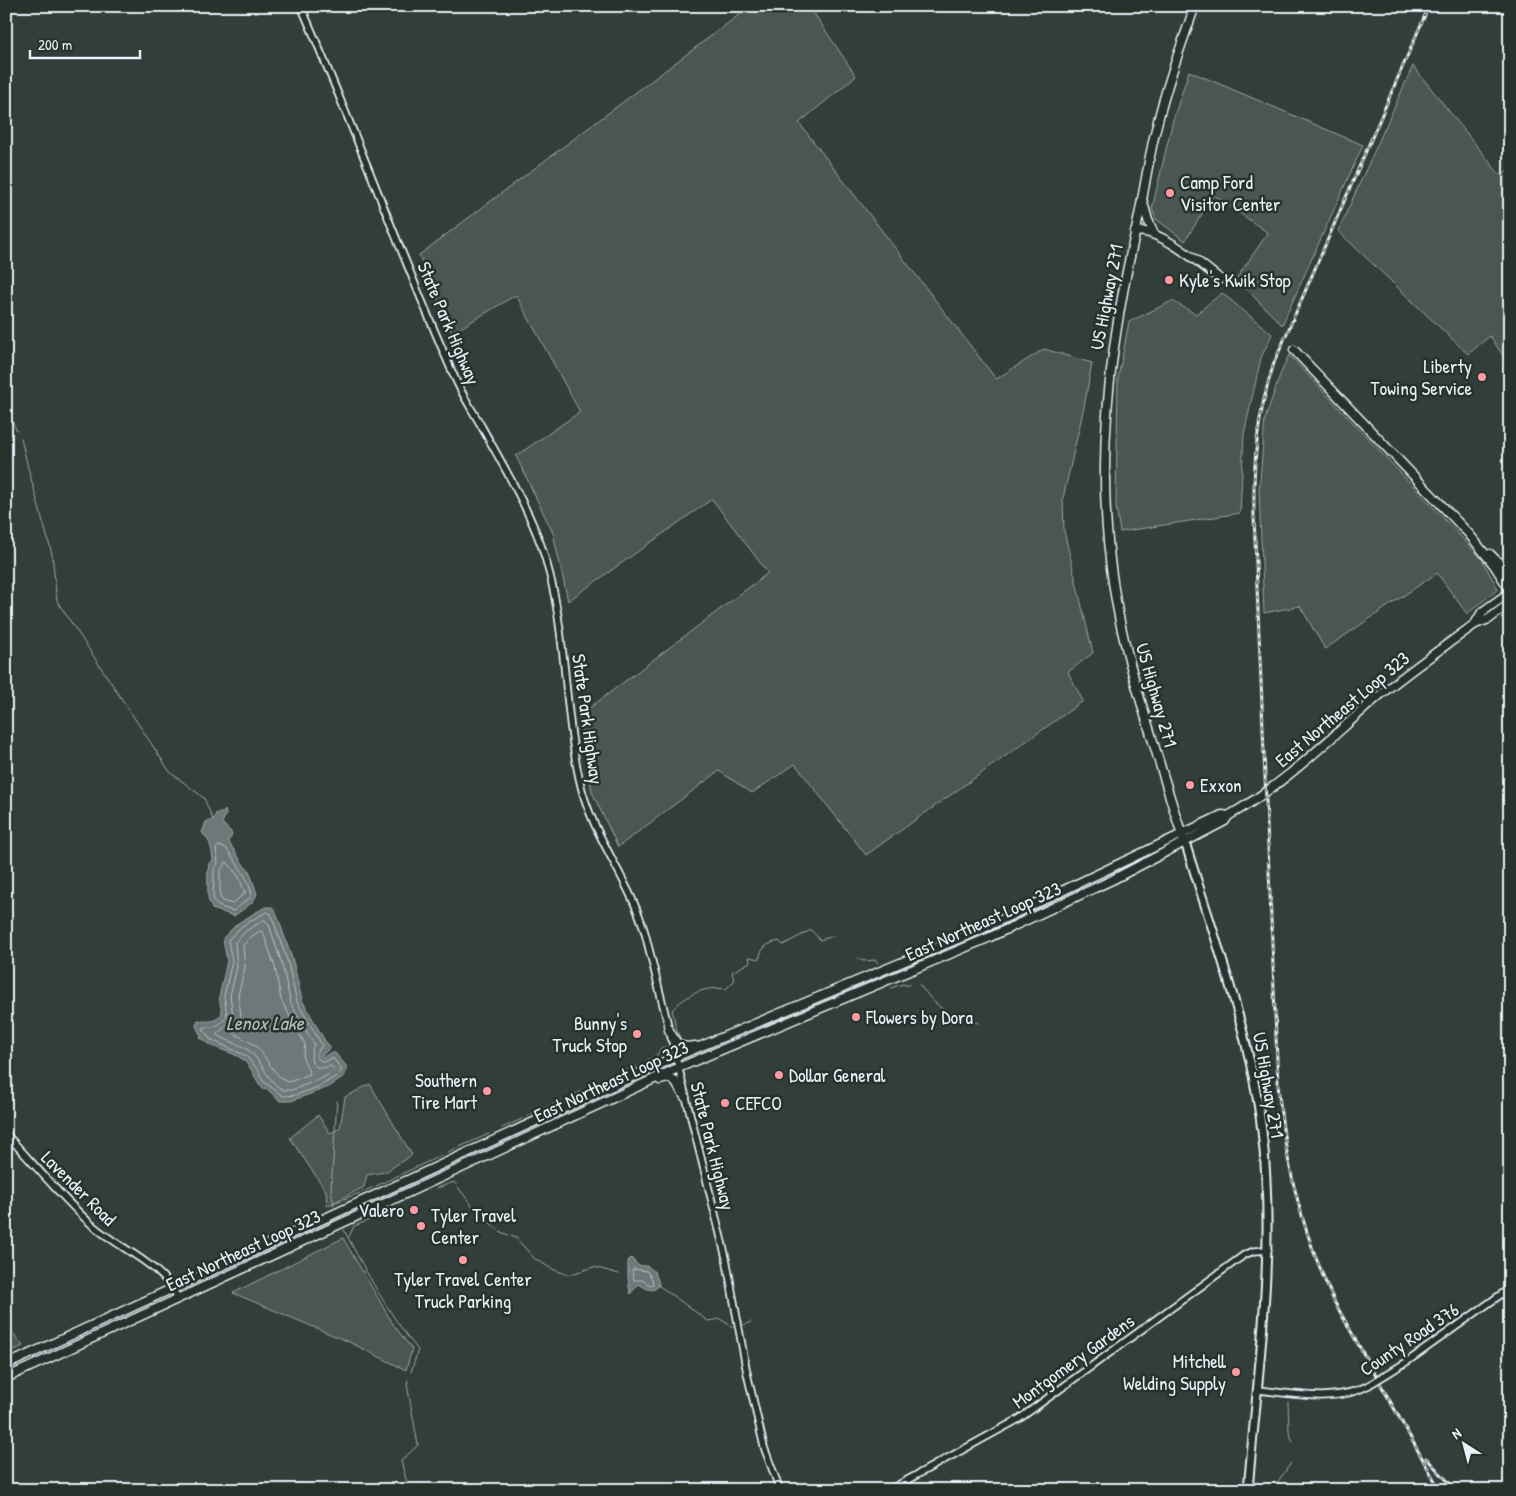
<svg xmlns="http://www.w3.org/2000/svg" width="1516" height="1496" font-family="'Patrick Hand',sans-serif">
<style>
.green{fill:#495651;stroke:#98a4a4}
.water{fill:#6d7978;stroke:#9ea9ab}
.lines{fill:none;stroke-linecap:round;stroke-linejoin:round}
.shore{stroke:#b7c1c5;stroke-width:1}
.stream{stroke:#9ea9ab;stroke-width:1}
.secondary-casing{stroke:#e8f1f8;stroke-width:9}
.primary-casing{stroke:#e8f1f8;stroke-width:11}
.highway-casing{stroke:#e8f1f8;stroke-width:11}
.secondary{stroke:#26332d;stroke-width:5.5}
.primary{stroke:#26332d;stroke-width:7}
.highway{stroke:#26332d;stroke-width:8}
.rail-casing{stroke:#e8f1f8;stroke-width:3}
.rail{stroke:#26332d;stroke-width:1;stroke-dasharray:4;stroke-linecap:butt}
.secondary-bridge-casing{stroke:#e8f1f8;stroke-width:9;stroke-linecap:butt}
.secondary-bridge{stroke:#26332d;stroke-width:5.5}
.poi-dot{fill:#ff9aa2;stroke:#26332d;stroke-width:2}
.labels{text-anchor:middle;stroke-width:5;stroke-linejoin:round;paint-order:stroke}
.poi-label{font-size:19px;fill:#e8f1f8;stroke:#26332d;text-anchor:start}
.street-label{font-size:19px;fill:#e8f1f8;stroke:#26332d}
.water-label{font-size:20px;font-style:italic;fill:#b1bbbe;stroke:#26332d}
</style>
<rect width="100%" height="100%" fill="#323e39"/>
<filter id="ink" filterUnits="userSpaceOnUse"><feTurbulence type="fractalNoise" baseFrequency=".02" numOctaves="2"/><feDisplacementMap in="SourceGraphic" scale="10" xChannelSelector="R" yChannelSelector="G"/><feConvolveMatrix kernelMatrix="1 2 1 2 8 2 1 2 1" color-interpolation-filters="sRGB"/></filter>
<g filter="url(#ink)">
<!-- green -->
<g class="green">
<path d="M 751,6 L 809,6 L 856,76 L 799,123 L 996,379 L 1044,349 L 1092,363 L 1084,407 L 1063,498 L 1064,531 L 1093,653 L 1068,672 L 1083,701 L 866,855 L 795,764 L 752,793 L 719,771 L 618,847 L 592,792 L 579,716 L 768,573 L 712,499 L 568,601 L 553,533 L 516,456 L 580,412 L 516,295 L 452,333 L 419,255 Z"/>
<path d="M 1413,66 L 1500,175 L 1510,168 L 1510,366 L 1490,336 L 1468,354 L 1338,231 Z"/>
<path d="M 1189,71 L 1363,145 L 1282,325 L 1236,279 L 1268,233 L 1214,195 L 1185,241 L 1156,219 L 1152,209 L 1173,120 Z"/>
<path d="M 1222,293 L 1272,334 L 1261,358 L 1244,434 L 1240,513 L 1120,532 L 1116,506 L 1118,378 L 1129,322 L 1172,301 L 1196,314 Z"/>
<path d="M 1289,355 L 1481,558 L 1498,589 L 1467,614 L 1437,573 L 1325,649 L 1300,606 L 1264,613 L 1259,491 L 1265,419 L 1280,375 Z"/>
<path d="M 370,1084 L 412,1155 L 385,1172 L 367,1175 L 364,1187 L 327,1206 L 326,1191 L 290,1138 L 318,1115 L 330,1133 L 340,1128 L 345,1097 Z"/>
<path d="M 343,1238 L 393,1324 L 412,1349 L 406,1370 L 349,1342 L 233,1293 Z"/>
<path d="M 6,1324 L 23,1346 L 6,1354 Z"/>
</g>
<!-- water -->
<g class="water">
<path d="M 225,810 L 226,814 L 222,823 L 231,832 L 232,836 L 228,841 L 245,867 L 249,870 L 257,894 L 253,902 L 234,916 L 212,909 C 211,904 208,901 208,897 C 208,887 207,874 209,863 L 213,861 C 212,851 211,840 202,833 L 206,822 C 213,821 214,819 216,813 L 223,813 Z"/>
<path d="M 265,907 L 272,907 L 276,912 L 293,961 L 302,1000 L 325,1041 L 330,1046 L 330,1048 L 321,1056 L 323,1057 L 332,1052 L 335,1053 L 348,1068 L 344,1077 L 329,1087 L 291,1101 L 280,1101 L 266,1088 L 263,1089 C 255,1080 253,1068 242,1059 C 230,1050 213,1050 203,1039 L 200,1039 L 201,1036 L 196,1026 L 198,1020 C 208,1022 216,1023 222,1013 L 219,997 L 227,961 L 223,939 L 224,937 L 238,923 Z"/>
<path d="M 631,1258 L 639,1266 C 652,1264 656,1273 659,1284 C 655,1294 646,1289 639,1284 L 630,1294 L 628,1278 L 628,1261 Z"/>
</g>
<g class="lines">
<!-- shore -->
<g class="shore">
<path d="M 219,846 L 226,848 C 236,863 249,877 252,896 L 233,911 L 218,906 L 213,898 L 214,875 L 214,869 L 218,863 L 216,849 Z"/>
<path d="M 227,862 L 239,877 L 245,893 L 232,904 L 223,901 L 220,897 L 220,872 Z"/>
<path d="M 267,912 L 271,914 L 288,963 L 297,1002 L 322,1045 L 317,1053 L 317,1058 L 323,1062 L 333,1058 L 342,1070 L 335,1077 L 318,1087 L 296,1095 L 283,1096 L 263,1081 L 258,1070 L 246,1056 L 210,1039 L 203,1029 L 205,1027 C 215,1028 223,1024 227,1015 L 224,996 L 232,961 L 228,940 L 242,926 Z"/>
<path d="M 265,920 L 269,925 L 282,964 L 291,1004 L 314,1044 C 308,1059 311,1073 331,1066 L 334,1069 C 329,1076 318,1080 310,1083 C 303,1085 292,1092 284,1090 C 269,1085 262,1060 248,1050 C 239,1043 225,1041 217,1034 L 229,1023 L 233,1015 L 230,996 L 237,967 L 235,942 L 246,931 Z"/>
<path d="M 260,931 L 263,932 L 275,967 L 281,1000 L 305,1044 L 303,1058 L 310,1074 L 289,1082 C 276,1079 267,1058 257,1047 C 250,1041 240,1038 233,1032 L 239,1022 L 241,1015 L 238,995 L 245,968 L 243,945 L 251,937 Z"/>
<path d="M 634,1269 L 647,1271 L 652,1279 L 653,1284 L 650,1285 L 642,1280 L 634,1280 L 632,1272 Z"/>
</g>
<!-- stream -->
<g class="stream">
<path d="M 6,409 L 17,431"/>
<path d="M 21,438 L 28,468 L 52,554 L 57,601 L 170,772 L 204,798 L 213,820"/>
<path d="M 858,958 L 863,961 L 876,960 L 878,963"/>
<path d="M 919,984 C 936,1007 950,1018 978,1023"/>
<path d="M 891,988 L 903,984 L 905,985 L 909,985"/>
<path d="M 681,1040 L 677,1031 L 672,1010 C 687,994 704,986 726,989 L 734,981 L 732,972 L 750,962 L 749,957 L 759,959 C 762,947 766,944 779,941 L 783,945 L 811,930 L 820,940 L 834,936"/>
<path d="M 646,1061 L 657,1055 L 661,1048 L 665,1047"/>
<path d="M 572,1096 L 636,1066"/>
<path d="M 527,1116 L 561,1101"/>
<path d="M 502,1128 L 522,1119"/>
<path d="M 448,1152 L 489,1134"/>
<path d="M 376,1186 L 442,1155"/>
<path d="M 437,1188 L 454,1182 L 477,1212 L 501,1232 L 516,1238 L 534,1258 L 550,1268 L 568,1275 L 594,1267 L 619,1274"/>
<path d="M 334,1203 L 372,1188"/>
<path d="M 334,1206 L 331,1189 L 337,1101"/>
<path d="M 344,1230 C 366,1272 388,1313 418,1350 L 411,1372"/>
<path d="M 349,1237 L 354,1226 L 388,1213"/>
<path d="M 658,1285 L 708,1321 L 720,1319 L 733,1327"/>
<path d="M 744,1325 L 751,1322"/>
<path d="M 408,1380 L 407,1384 L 418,1445 L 401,1461 L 409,1490"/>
<path d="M 1288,1402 L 1289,1432 L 1293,1442"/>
<path d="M 1279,1490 L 1277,1483 L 1291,1463"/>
</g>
<!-- secondary casing -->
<g class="secondary-casing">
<g id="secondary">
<path d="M 301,6 C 355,129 400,254 454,376 C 462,395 473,411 483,429 C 504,467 526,504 541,545 C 568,622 562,704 580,782 C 592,836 630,880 645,933 L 726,1258 L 747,1373 L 764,1447 L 780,1490"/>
<path d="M 6,1134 C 34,1164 61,1197 91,1224 C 119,1249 161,1263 178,1298"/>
<path d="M 1387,1374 L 1408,1361 L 1510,1288"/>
<path d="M 1257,1390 C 1293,1393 1335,1404 1369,1385"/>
<path d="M 889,1490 L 1019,1419 L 1244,1255 L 1254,1251 L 1268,1250"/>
</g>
</g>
<!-- primary casing -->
<g class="primary-casing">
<path id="primary" d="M 1185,842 C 1214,937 1250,1032 1262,1131 C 1276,1250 1258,1371 1248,1490"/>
</g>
<!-- highway casing -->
<g class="highway-casing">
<g id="highway">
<path d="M 1142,199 L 1148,220 L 1154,234"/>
<path d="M 1135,232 C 1158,227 1202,265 1220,279"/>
<path d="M 1294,350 L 1469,534 L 1494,565 L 1510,590"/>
<path d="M 1490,554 L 1510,574"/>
<path d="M 1475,624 L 1482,612 L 1510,592"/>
<path d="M 1183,838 C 1173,808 1164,778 1155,748 C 1138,693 1121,639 1113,582 C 1095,464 1109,349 1135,234 C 1143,200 1147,166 1155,133 C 1165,90 1180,48 1195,6"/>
<path d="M 669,1030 C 676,1043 678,1049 695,1046"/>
<path d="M 660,1080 L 668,1078 L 674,1080 L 685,1097"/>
<path d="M 6,1365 L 675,1057 L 984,928 L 1222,815 L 1228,816"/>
<path d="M 6,1378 L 678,1068 L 988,938 L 1112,880 L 1225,821 L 1228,816 C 1284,785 1327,741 1374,700 C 1406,673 1441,649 1475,624 L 1489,619 L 1510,603"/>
</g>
</g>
<!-- secondary -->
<use href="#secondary" class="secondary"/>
<!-- primary -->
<use href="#primary" class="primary"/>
<!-- highway -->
<use href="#highway" class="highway"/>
<!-- rail casing -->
<g class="rail-casing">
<g id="rail">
<path d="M 1429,6 L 1274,363 C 1257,415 1253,462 1254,516 L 1278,1084 C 1284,1160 1302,1233 1335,1303 L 1440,1490"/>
<path d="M 1426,1458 L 1456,1490"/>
</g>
</g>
<!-- rail -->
<use href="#rail" class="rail"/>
<!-- secondary-bridge casing -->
<g class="secondary-bridge-casing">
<path id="secondary-bridge" d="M 1369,1385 L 1387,1374"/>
</g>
<!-- secondary-bridge -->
<use href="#secondary-bridge" class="secondary-bridge"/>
</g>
</g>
<!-- markers -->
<g class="poi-dot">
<circle cx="1170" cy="193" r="5"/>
<circle cx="1169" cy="280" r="5"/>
<circle cx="1482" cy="377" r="5"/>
<circle cx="1190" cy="785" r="5"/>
<circle cx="856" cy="1017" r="5"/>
<circle cx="637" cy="1034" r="5"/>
<circle cx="779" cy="1075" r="5"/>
<circle cx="487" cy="1091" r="5"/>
<circle cx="725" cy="1103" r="5"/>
<circle cx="414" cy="1210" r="5"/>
<circle cx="421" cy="1226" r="5"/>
<circle cx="463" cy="1260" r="5"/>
<circle cx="1236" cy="1372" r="5"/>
</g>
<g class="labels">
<!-- poi labels -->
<g class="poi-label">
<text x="1180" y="189">Camp Ford<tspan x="1180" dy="22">Visitor Center</tspan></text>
<text x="1179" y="287">Kyle's Kwik Stop</text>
<text x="1472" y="373" text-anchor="end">Liberty<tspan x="1472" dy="22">Towing Service</tspan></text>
<text x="1200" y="792">Exxon</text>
<text x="866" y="1024">Flowers by Dora</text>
<text x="627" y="1030" text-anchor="end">Bunny's<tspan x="627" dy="22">Truck Stop</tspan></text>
<text x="789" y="1082">Dollar General</text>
<text x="477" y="1087" text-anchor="end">Southern<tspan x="477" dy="22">Tire Mart</tspan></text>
<text x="735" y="1110">CEFCO</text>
<text x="404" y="1217" text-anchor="end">Valero</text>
<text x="431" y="1222">Tyler Travel<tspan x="431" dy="22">Center</tspan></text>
<text x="463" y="1286" text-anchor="middle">Tyler Travel Center<tspan x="463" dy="22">Truck Parking</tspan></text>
<text x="1226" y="1368" text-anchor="end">Mitchell<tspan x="1226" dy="22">Welding Supply</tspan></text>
</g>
<!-- street labels -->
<g class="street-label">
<text transform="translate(1106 297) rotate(-79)" y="7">US Highway 271</text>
<text transform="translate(449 323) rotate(67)" y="7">State Park Highway</text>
<text transform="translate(1157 695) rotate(74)" y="7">US Highway 271</text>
<text transform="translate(1342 709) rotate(-40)" y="7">East Northeast Loop 323</text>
<text transform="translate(588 719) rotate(82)" y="7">State Park Highway</text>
<text transform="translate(983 921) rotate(-24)" y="7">East Northeast Loop 323</text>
<text transform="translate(611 1081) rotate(-25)" y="7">East Northeast Loop 323</text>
<text transform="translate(1269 1085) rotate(80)" y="7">US Highway 271</text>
<text transform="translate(713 1146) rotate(76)" y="7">State Park Highway</text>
<text transform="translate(79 1188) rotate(45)" y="7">Lavender Road</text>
<text transform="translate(243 1250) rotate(-25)" y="7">East Northeast Loop 323</text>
<text transform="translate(1409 1339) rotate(-34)" y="7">County Road 376</text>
<text transform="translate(1073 1361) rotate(-36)" y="7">Montgomery Gardens</text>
</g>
<!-- water labels -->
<g class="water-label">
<text x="265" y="1030">Lenox Lake</text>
</g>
</g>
<!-- margin -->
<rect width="1516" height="1496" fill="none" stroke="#26332d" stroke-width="25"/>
<rect x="12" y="12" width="1491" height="1471" fill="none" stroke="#e8f1f8" stroke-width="2" filter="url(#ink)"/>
<!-- north arrow -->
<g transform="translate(1464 1444) rotate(324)" stroke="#26332d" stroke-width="4" paint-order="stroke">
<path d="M0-4L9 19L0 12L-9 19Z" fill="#e8f1f8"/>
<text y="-8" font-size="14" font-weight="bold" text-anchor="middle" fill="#e8f1f8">N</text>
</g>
<!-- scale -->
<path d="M30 50v8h110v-8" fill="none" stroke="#e8f1f8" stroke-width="2.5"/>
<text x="38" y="50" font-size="15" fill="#e8f1f8" stroke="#26332d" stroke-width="4" paint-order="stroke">200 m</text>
</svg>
